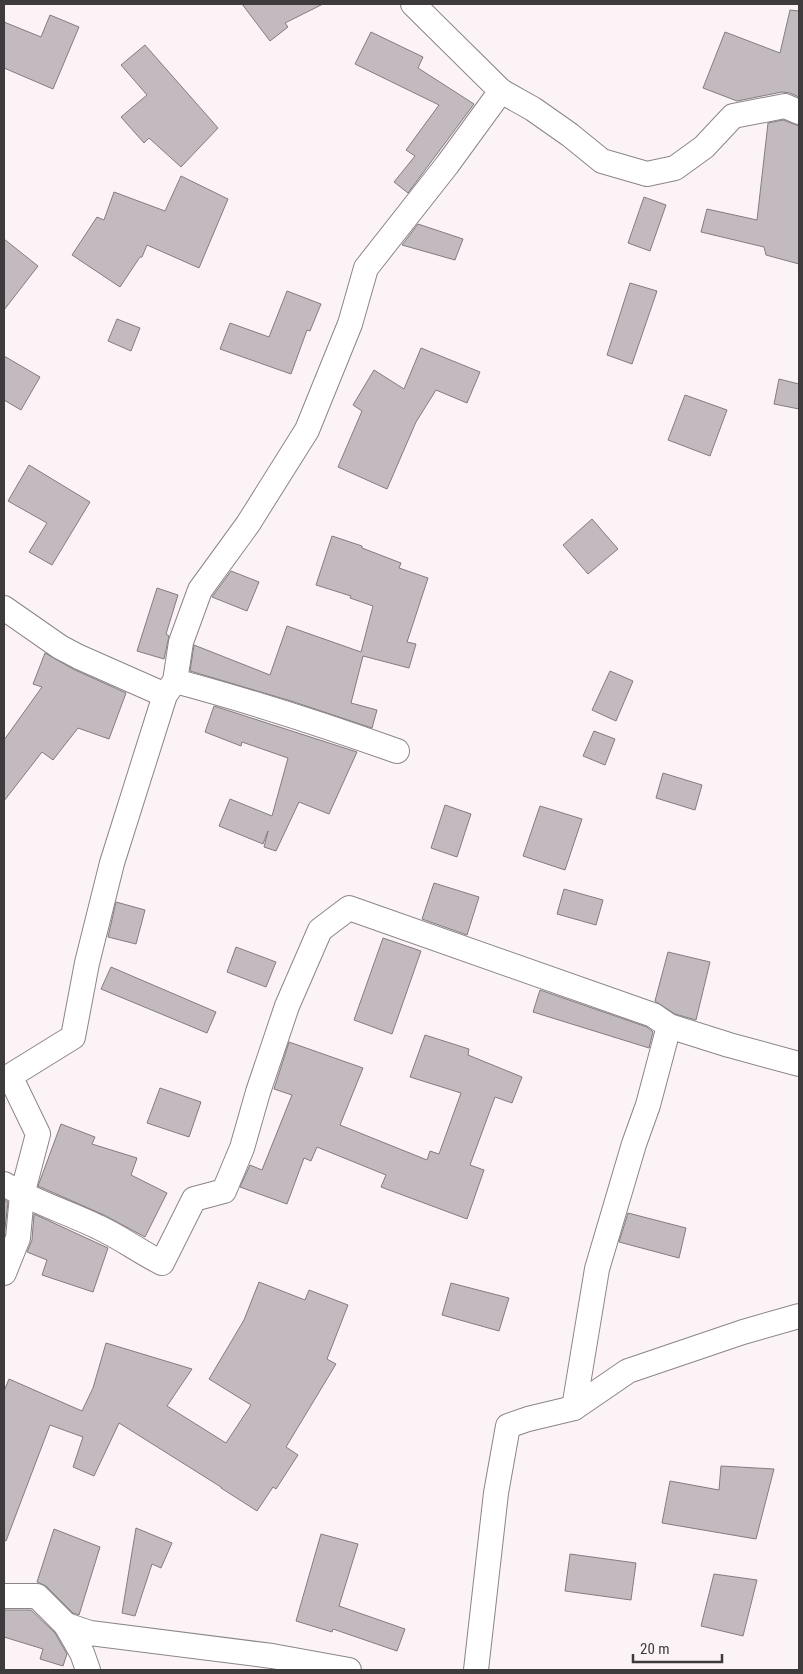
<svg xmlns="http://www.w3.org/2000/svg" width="803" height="1674" font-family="'Roboto Condensed',sans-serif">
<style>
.building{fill:#c2babe;stroke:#847c80}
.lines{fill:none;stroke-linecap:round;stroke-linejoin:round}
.street-casing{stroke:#8c8588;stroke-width:26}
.street{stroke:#fff;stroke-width:24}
</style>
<rect width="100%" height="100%" fill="#fcf3f7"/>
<!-- building -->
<g class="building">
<path d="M 242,4 L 323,4 L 285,23 L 288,27 L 270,41 Z"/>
<path d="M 790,10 L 799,11 L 799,97 L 790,93 L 782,92 L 737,101 L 703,88 L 725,32 L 780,53 Z"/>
<path d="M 50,15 L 79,27 L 53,89 L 4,68 L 4,22 L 41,37 Z"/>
<path d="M 371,32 L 423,57 L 418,68 L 474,104 L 408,193 L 394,182 L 415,156 L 406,150 L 439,105 L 355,64 Z"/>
<path d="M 145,45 L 218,128 L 181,167 L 149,138 L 144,143 L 121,117 L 147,95 L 121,65 Z"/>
<path d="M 783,120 L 799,126 L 799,264 L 766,255 L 764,247 L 701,232 L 707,209 L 757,220 L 768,123 Z"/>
<path d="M 181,176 L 228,199 L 199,268 L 147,245 L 142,257 L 140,257 L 120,287 L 72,255 L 97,217 L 104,220 L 114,192 L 165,211 Z"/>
<path d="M 644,197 L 666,205 L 650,251 L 628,243 Z"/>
<path d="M 418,224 L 463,239 L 455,260 L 402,245 Z"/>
<path d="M 4,239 L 38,266 L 4,310 Z"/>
<path d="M 630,283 L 657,291 L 632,364 L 607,355 Z"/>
<path d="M 287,291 L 321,304 L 310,331 L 307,330 L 291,374 L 220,349 L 230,323 L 269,337 Z"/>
<path d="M 117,319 L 140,328 L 131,351 L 108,341 Z"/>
<path d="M 421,348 L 480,372 L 467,403 L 436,390 L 416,422 L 387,489 L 338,467 L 362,411 L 353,405 L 374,370 L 404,389 Z"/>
<path d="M 4,356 L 40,377 L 21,410 L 4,400 Z"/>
<path d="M 779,379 L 799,384 L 799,409 L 774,404 Z"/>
<path d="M 685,395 L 727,410 L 710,456 L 668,440 Z"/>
<path d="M 29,465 L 90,502 L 52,565 L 29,552 L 47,523 L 8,501 Z"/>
<path d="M 592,519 L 618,549 L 588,574 L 563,545 Z"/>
<path d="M 332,536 L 362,546 L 362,548 L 401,563 L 399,568 L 428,578 L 407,642 L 416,644 L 409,668 L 363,656 L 351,703 L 377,710 L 372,728 L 291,701 L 190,671 L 194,645 L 270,675 L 287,626 L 361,652 L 373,606 L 350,598 L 351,596 L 316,585 Z"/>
<path d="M 231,571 L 259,582 L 247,611 L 212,597 Z"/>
<path d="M 157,588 L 178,595 L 166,634 L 169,636 L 164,659 L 137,651 Z"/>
<path d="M 45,653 L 73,669 L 126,693 L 109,739 L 78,728 L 53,760 L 42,752 L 4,801 L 4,740 L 42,687 L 33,684 Z"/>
<path d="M 610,671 L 633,681 L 616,721 L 592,710 Z"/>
<path d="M 214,706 L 357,752 L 329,814 L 299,802 L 276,851 L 264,847 L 268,831 L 263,844 L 219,826 L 230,799 L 272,816 L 288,758 L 242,742 L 241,746 L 205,732 Z"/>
<path d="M 594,731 L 615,739 L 605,765 L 583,756 Z"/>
<path d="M 663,773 L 702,785 L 695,810 L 656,798 Z"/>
<path d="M 445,805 L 471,814 L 457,857 L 431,848 Z"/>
<path d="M 540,806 L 582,819 L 565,870 L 523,856 Z"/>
<path d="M 434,883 L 479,897 L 467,935 L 422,919 Z"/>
<path d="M 564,889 L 603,900 L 596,925 L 557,914 Z"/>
<path d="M 116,902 L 145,910 L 136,944 L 108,937 Z"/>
<path d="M 383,938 L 421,951 L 392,1034 L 354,1020 Z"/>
<path d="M 236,947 L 276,962 L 266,987 L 227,972 Z"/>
<path d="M 668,952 L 710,962 L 696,1020 L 675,1014 L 655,1001 Z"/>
<path d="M 111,967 L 216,1012 L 207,1033 L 101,989 Z"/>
<path d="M 540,990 L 647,1027 L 653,1032 L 649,1048 L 533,1012 Z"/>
<path d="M 425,1035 L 469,1049 L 468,1055 L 522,1077 L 512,1103 L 495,1097 L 470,1165 L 484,1170 L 467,1219 L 381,1187 L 386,1175 L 317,1147 L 311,1161 L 304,1158 L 287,1204 L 240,1187 L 250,1165 L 262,1170 L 292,1095 L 274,1089 L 289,1042 L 363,1068 L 340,1125 L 427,1160 L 430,1151 L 439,1154 L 461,1093 L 410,1077 Z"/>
<path d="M 160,1088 L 201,1102 L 189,1137 L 147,1123 Z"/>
<path d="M 61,1124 L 95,1137 L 92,1144 L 137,1158 L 131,1175 L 167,1193 L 145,1237 L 104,1215 L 38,1186 Z"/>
<path d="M 4,1200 L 8,1202 L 4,1237 Z"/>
<path d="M 628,1213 L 686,1228 L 679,1258 L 619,1242 Z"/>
<path d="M 34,1214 L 108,1248 L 93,1292 L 42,1275 L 47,1260 L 27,1252 L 32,1240 Z"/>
<path d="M 259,1282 L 305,1300 L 309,1290 L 348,1305 L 327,1359 L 336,1364 L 286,1447 L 298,1455 L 276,1489 L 273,1487 L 257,1511 L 221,1488 L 221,1487 L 119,1423 L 94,1476 L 73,1467 L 83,1437 L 50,1425 L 6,1541 L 4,1540 L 4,1391 L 9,1379 L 82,1411 L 93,1388 L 106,1343 L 192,1369 L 167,1406 L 226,1443 L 251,1405 L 209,1379 L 244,1320 Z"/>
<path d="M 451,1283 L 509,1298 L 499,1331 L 442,1315 Z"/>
<path d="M 721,1466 L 774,1469 L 756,1539 L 662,1523 L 670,1481 L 719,1490 Z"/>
<path d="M 136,1528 L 172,1543 L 161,1568 L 152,1564 L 135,1616 L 122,1613 Z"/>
<path d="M 54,1529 L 100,1547 L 79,1615 L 73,1613 L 46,1586 L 37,1582 Z"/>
<path d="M 321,1534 L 358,1544 L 339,1606 L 405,1629 L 397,1651 L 333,1629 L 332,1632 L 296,1621 Z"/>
<path d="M 570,1554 L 636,1563 L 631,1600 L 565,1591 Z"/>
<path d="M 714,1574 L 757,1580 L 743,1636 L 701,1626 Z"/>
<path d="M 4,1610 L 31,1610 L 55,1633 L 67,1654 L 63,1666 L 40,1659 L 43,1649 L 4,1637 Z"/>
</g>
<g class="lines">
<!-- street casing -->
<g class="street-casing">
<g id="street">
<path d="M 501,91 L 533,109 L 570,135 L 602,161 L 647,174 L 675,168 L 704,147 L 733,116 L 785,106 L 799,112"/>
<path d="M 4,608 L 60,647 L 79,657 L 165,695"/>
<path d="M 175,681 C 250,701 324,725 397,751"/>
<path d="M 4,1184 C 34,1202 67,1212 98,1227 C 120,1237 140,1252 162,1263 L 194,1199 L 224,1191 L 242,1148 L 258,1092 L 287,1006 L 320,930 L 349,908 L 653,1015 L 669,1026 L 729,1045 L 799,1064"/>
<path d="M 4,1273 L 18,1238 L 22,1195 L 38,1134 L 10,1076 L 73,1037 L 87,963 L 112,863 L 165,695 L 175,681 L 181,642 L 200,590 L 248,524 L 307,430 L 350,324 L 366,268 L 447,165 L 501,91 L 413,4"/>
<path d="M 574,1408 L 597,1269 L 634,1144 L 648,1105 L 669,1026"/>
<path d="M 4,1596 L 37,1596 L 66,1625"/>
<path d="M 88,1670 L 82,1653 L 66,1625 L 90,1633 L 272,1656 L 349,1670"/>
<path d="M 476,1670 L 496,1493 L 508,1426 L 528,1419 L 574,1408 L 628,1371 L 743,1332 L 799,1316"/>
</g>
</g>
<!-- street -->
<use href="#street" class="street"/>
</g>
<!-- border -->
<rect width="803" height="1674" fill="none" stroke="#3e3b3d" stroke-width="10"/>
<!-- scale -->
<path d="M633 1654v8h89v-8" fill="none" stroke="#3e3b3d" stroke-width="2.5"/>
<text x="640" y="1654" font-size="15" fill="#3e3b3d" stroke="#fcf3f7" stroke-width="4" paint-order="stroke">20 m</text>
</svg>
